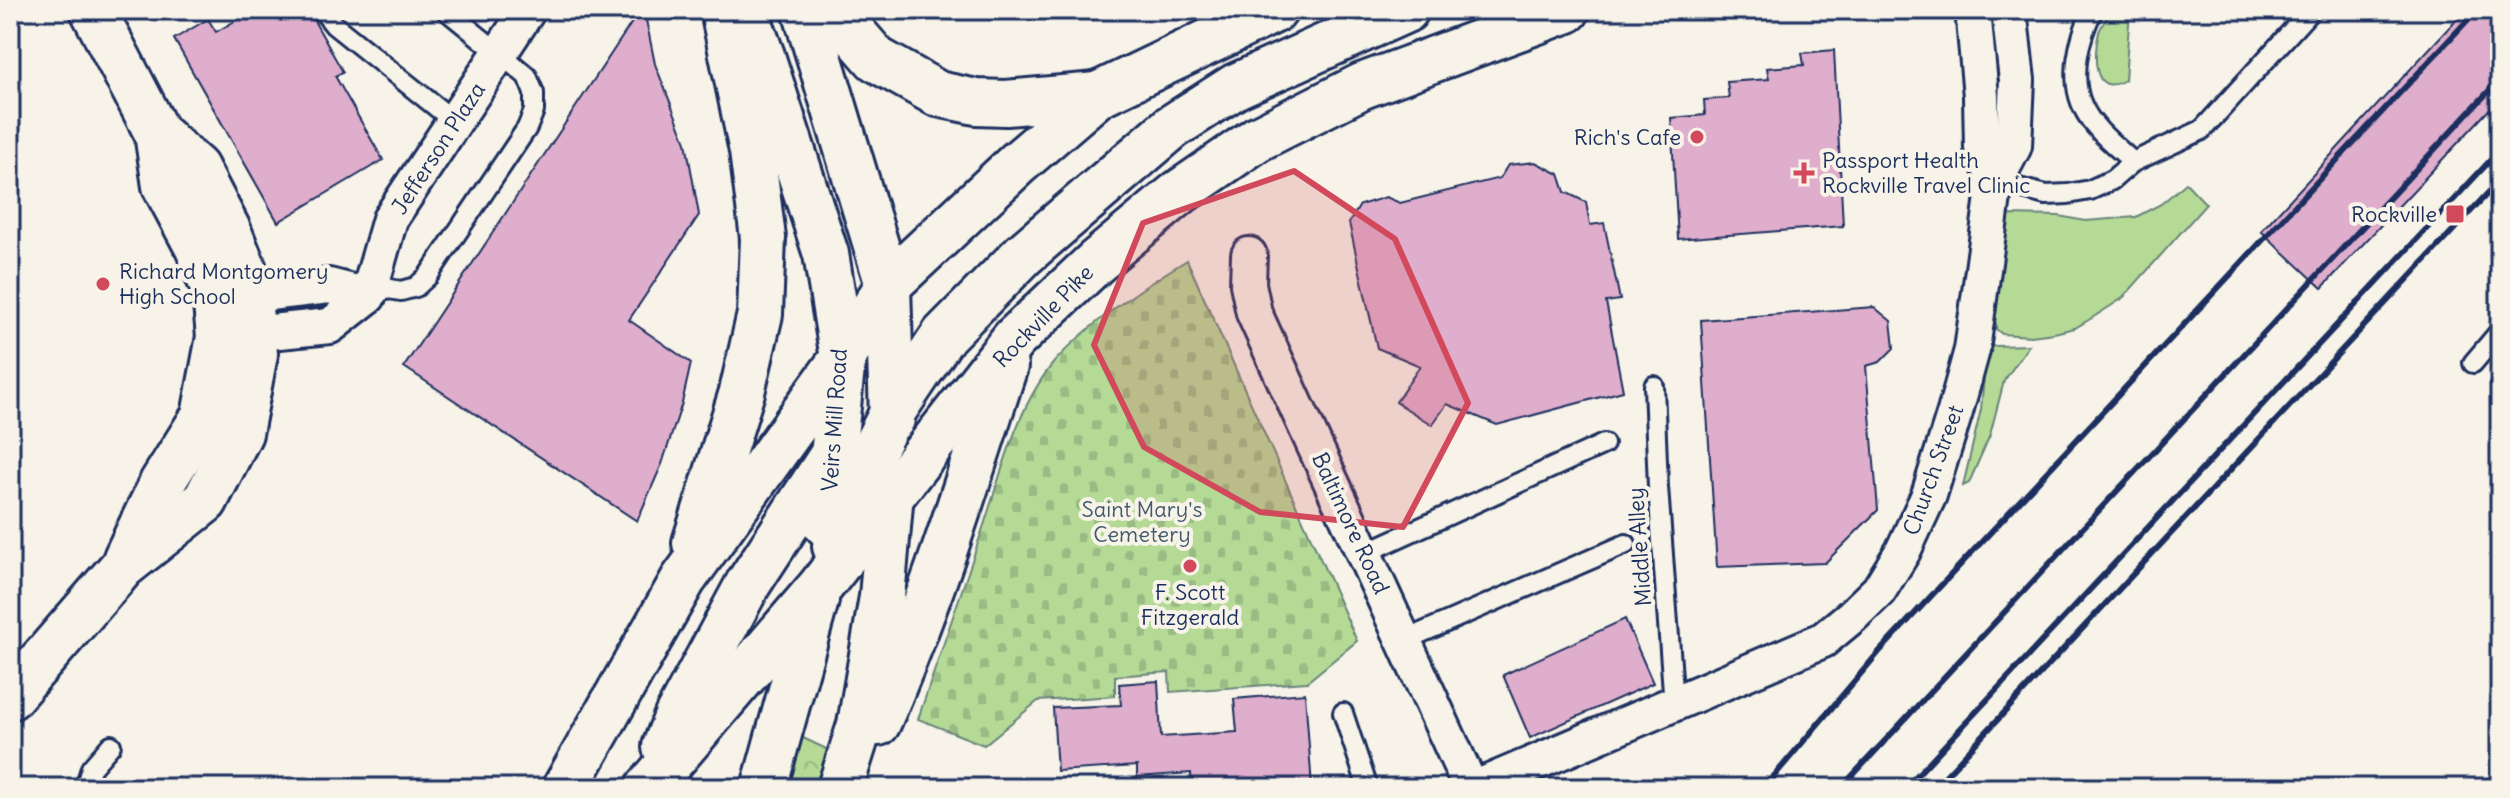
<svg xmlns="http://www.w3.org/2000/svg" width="2510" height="798" font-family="Delius,sans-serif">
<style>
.grass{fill:#b4da96;stroke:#68847a;stroke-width:2}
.forest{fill:url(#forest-crowns);stroke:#68847a;stroke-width:2}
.cemetery{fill:url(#cemetery-stones);stroke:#68847a;stroke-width:2}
.building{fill:#dfaecc;stroke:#1b2f5e;stroke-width:2}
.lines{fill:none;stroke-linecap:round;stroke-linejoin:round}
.service-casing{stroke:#1b2f5e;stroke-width:24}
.minor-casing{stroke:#1b2f5e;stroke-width:40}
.tertiary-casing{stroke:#1b2f5e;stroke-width:50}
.primary-casing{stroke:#1b2f5e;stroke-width:50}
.service{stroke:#f7f3e8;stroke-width:18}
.minor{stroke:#f7f3e8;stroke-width:34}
.tertiary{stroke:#f7f3e8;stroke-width:44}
.primary{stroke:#f7f3e8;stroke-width:44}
.rail{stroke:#1b2f5e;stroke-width:6}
.marked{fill:#d1495b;fill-opacity:0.2;stroke:#d1495b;stroke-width:6;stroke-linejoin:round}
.poi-dot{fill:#d1495b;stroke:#f7f3e8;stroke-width:3}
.labels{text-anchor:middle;stroke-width:8;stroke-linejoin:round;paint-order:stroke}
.poi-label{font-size:22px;fill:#1b2f5e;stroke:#f7f3e8;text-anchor:end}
.street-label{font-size:22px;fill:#1b2f5e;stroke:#f7f3e8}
.park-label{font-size:22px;fill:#415a6c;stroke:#f7f3e8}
</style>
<defs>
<pattern id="forest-crowns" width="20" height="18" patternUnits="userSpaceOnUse" patternTransform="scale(2)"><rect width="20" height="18" fill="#b4da96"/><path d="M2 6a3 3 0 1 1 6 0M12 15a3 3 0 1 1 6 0" fill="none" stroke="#9abb84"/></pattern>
<pattern id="cemetery-stones" width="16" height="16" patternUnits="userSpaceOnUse" patternTransform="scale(2)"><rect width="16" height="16" fill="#b4da96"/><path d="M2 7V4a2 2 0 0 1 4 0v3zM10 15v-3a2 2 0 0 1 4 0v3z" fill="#9abb84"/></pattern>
</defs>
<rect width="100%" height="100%" fill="#f7f3e8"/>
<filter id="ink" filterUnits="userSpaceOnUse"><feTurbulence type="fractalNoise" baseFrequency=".0125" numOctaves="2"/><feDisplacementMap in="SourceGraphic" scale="16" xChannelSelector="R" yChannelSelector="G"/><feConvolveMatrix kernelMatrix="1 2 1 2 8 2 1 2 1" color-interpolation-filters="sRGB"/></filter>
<g filter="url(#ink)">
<!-- grass -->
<g class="grass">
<path d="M 2112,10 L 2130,10 L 2125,80 C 2091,99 2094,53 2099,32 C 2102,24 2107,17 2112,10 Z"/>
<path d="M 2186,183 L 2206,204 L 2123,298 L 2092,318 L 2075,328 L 2054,333 L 2031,336 L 2002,334 L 1996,329 L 1996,323 L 1991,321 L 2005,215 L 2059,216 L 2085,221 L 2136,217 L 2161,204 Z"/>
<path d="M 1987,344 L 1994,346 L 2029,345 L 2004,381 L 1990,435 L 1969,483 L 1963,486 L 1981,409 Z"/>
</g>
<!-- forest -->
<path class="forest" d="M 801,737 L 835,753 L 824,788 L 759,788 Z"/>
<!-- cemetery -->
<path class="cemetery" d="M 1187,260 L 1357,641 L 1307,682 L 1170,692 L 1169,672 L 1115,676 L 1115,696 L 1038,701 L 984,745 L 918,719 C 940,654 963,588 985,522 C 1002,470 1019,402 1056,360 C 1090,323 1144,286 1187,260 Z"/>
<!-- building -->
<g class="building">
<path d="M 254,10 L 308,10 L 343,72 L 335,76 L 383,160 L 278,222 L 174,39 L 208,19 L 216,32 Z"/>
<path d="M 640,10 L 644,10 L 655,64 L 686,142 L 699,215 L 629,320 L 691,363 L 682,403 L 662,464 L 637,521 L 404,367 Z"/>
<path d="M 2465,10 L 2500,10 L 2500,98 L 2322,288 L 2261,231 Z"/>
<path d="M 1834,50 L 1843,226 L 1678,239 L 1671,118 L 1705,115 L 1704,100 L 1729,98 L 1727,82 L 1769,79 L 1767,68 L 1804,65 L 1802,53 Z"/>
<path d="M 1535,162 L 1559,174 L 1565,192 L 1586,202 L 1590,225 L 1604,223 L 1620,300 L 1606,302 L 1623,391 L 1497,425 L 1447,404 L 1432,425 L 1396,402 L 1420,366 L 1377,348 L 1349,223 L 1360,205 L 1386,197 L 1400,203 L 1500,178 L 1508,165 Z"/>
<path d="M 1874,307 L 1891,321 L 1894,348 L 1880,362 L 1866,366 L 1878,510 L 1825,563 L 1717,567 L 1701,320 Z"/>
<path d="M 1625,619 L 1653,683 L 1530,738 L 1503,675 Z"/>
<path d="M 1158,681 L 1161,737 L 1237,732 L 1234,699 L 1305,693 L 1312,787 L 1192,788 L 1191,773 L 1137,777 L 1137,766 L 1057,771 L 1053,708 L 1121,705 L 1119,684 Z"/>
</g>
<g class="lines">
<!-- service casing -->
<g class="service-casing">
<g id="service">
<path d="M 322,10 L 334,25 L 455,122"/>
<path d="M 2093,10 C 2079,37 2069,78 2083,107 C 2093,129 2116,146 2133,162"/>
<path d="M 1995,182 L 2046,195 L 2068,194 L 2090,190 L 2112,180 L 2133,162 L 2202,130 L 2311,10"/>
<path d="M 368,296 L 389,289 L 401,291 L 416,287 L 428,276 L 527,128 L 534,111 L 534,93 L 527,76 L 446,10"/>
<path d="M 2473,363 L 2500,331"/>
<path d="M 1654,386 L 1658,487 L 1674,705"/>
<path d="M 1365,553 L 1604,444"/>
<path d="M 1405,640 L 1626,544"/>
<path d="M 1343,713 L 1368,788"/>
<path d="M 85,788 L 91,768 L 111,745"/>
</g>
</g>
<!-- minor casing -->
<g class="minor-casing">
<g id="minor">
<path d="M 1973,10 L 1981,96 L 1982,148 L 1995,182"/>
<path d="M 1249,255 L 1248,284 L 1254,313 L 1471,788"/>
<path d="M 226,298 L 329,286 L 368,296"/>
<path d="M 230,336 L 330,326 L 368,296 L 390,219 L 528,10"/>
<path d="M 1476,788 L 1823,640 L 1852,616 L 1879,590 L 1903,551 L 1929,495 L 1955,412 L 1972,350 L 1995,182 L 2014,146 L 2017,80 L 2009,10"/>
</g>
</g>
<!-- tertiary casing -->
<g class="tertiary-casing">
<g id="tertiary">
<path d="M 93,10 L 157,133 L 165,186 L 198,248 L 215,293 L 219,337 L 204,416 L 162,483 L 126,558"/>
<path d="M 10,697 L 123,566 L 205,501 L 240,433 L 255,354 L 246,275 L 228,230 L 196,168 L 157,133"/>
</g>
</g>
<!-- primary casing -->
<g class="primary-casing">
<g id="primary">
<path d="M 745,10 L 762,56 L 826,254 L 843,358 L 826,524"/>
<path d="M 805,10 L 888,285 L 892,419"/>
<path d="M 830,10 L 844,22 L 876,59 L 938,94 L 976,102 L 1006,103 L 1097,95"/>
<path d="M 695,543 L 742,392 L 760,314 L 763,238 L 752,151 L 725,20"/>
<path d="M 835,546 L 864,468 L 892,413 L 944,335 L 1024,254 L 1172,127 L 1236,86 L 1406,10"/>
<path d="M 878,723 C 929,607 966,486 1005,366"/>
<path d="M 665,747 L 677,716 L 748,584 L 829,460"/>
<path d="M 565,788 L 683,580 L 843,358 L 888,285 L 1018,163 L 1097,95 L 1275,10"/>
<path d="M 648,788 L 820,587 L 1014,339 L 1096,262 L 1180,192 L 1257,139 L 1362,86 L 1567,10"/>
<path d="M 764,788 L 816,600"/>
<path d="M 840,788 L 860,725 L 882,597 L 891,492"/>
</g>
</g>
<!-- service -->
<use href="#service" class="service"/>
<!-- minor -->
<use href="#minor" class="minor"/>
<!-- tertiary -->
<use href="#tertiary" class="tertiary"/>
<!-- primary -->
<use href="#primary" class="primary"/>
<!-- rail -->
<g class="rail">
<path d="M 1764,788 L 1879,652 L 2477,10"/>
<path d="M 1841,788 L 2500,79"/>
<path d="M 1905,788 L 2500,150"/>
<path d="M 1934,788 L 2500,180"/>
</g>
</g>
</g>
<!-- marked area -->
<path class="marked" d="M 1294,171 L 1395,239 L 1468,403 L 1403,527 L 1260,512 L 1144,447 L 1094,345 L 1143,223 Z"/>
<!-- markers -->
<g class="poi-dot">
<circle cx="1697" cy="137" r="8"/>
<path d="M1800 161h8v8h8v8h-8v8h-8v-8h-8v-8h8z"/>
<rect x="2445" y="204" width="20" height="20" rx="4"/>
<circle cx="103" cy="284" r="8"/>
<circle cx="1190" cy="566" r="8"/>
</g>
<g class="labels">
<!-- poi labels -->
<g class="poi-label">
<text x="1681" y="145">Rich's Cafe</text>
<text x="1822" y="168" text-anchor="start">Passport Health<tspan x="1822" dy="25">Rockville Travel Clinic</tspan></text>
<text x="2437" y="222">Rockville</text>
<text x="119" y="279" text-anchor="start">Richard Montgomery<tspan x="119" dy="25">High School</tspan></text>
<text x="1190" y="600" text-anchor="middle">F. Scott<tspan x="1190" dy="25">Fitzgerald</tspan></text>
</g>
<!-- street labels -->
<g class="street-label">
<text transform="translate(438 148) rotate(-57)" y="8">Jefferson Plaza</text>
<text transform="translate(1043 316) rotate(-46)" y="8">Rockville Pike</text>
<text transform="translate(834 420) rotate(-86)" y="8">Veirs Mill Road</text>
<text transform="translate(1933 470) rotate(-70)" y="8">Church Street</text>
<text transform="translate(1351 523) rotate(65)" y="8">Baltimore Road</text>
<text transform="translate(1639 547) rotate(-94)" y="8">Middle Alley</text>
</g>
<!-- park labels -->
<g class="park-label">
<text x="1142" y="517">Saint Mary's<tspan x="1142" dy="25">Cemetery</tspan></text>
</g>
</g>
<!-- margin -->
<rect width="2510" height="798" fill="none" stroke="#f7f3e8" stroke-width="40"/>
<rect x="20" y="20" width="2470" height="758" fill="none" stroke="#1b2f5e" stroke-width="3" filter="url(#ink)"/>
</svg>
